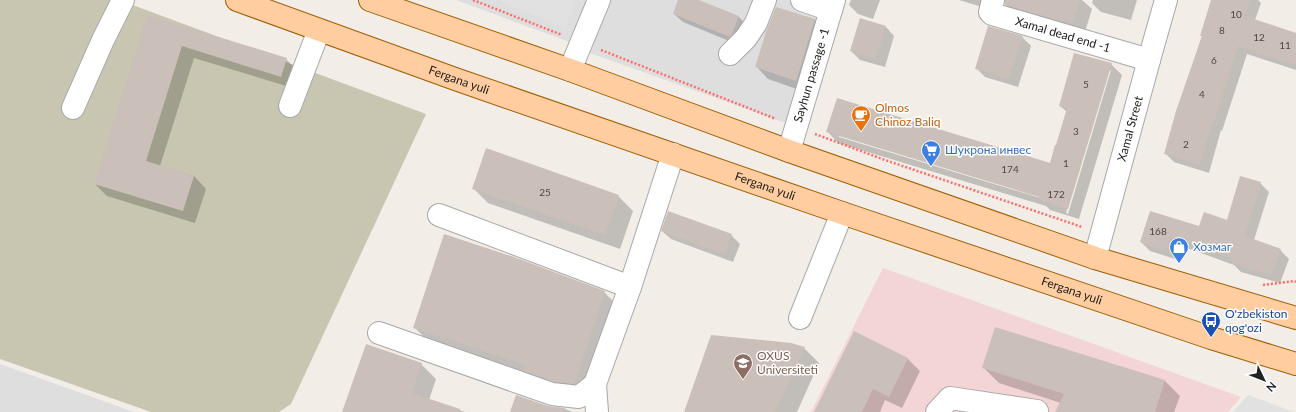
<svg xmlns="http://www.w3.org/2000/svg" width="1296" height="412" font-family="Lato,sans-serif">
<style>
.residential{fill:#dfdede}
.commercial{fill:#f4d5d6}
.construction{fill:#c8c6b1}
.parking{fill:#e1e1e1}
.shadow{fill:#0003;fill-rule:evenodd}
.building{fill:#cbbfb9}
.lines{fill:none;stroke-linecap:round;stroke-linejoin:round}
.minor-casing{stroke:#a8a8a8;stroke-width:24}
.major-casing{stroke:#9e5c00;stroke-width:24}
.path{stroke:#ff6d6b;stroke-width:2.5;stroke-dasharray:2 2;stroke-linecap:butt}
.minor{stroke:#fff;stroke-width:22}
.major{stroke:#ffcd9f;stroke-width:22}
.labels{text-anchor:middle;stroke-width:3;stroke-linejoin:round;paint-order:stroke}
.number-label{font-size:10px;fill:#4c4847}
.street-label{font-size:12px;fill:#212121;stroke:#fff}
.food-label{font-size:12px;fill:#c56008;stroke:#fff;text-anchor:start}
.shop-label{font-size:12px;fill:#366cbe;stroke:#fff;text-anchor:start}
.transit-label{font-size:12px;fill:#164399;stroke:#fff;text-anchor:start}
.education-label{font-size:12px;fill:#785e54;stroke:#fff;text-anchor:start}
</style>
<rect width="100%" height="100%" fill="#f2ede7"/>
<!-- residential -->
<g class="residential">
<path d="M 456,0 L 597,0 L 580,46 Z"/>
<path d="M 600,0 L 827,0 L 789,124 L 581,50 Z"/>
<path d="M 0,364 L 134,412 L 0,412 Z"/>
</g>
<!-- commercial -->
<path class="commercial" d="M 883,268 L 1241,397 L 1228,412 L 811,412 Z"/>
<!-- construction -->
<path class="construction" d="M 0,0 L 119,0 L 426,114 L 291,404 L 279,412 L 151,412 L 0,359 Z"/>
<!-- parking -->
<g class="parking">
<path d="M 498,0 L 576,0 L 565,28 Z"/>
<path d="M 1248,395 L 1294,412 L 1233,412 Z"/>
</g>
<!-- shadow -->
<g class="shadow">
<path d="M 680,0 L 696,0 L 739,17 L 747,26 L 739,45 L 683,22 L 674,14 Z"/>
<path d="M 851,0 L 880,0 L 873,19 L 858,14 L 849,5 Z"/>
<path d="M 959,0 L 1000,0 L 992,10 Z"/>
<path d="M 1006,0 L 1082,0 L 1092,9 L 1084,35 L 1017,16 L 1006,4 Z"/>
<path d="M 1093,0 L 1137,0 L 1131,20 L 1101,12 L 1092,3 Z"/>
<path d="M 1213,0 L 1258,0 L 1261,3 L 1255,20 L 1296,34 L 1296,70 L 1247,54 L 1222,131 L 1221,130 L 1209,173 L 1174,162 L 1165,153 L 1202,36 Z"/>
<path d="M 776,8 L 815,20 L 827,33 L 808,93 L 768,79 L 756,66 Z"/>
<path d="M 148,16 L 286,59 L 298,71 L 293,88 L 194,58 L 160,166 L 194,176 L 206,189 L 195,223 L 107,196 L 95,184 Z"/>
<path d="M 886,27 L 894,36 L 885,67 L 860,60 L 851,51 Z"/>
<path d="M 1022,37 L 1031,46 L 1018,87 L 985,77 L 976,68 Z"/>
<path d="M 1111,64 L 1122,75 L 1079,219 L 1050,210 L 1046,206 L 838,143 L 828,132 L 1050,164 L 1067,112 L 1060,106 ZM 1109,70 L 1111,70 L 1068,214 L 1066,213 ZM 839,135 L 1044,197 L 1044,199 L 839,137 Z"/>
<path d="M 1260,183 L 1269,192 L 1254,240 L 1280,250 L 1289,259 L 1280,283 L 1241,272 L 1234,265 L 1179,245 L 1175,259 L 1150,251 L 1141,242 L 1227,222 Z"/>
<path d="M 473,188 L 618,196 L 633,211 L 620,249 L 488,203 Z"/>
<path d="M 662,231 L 731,235 L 740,244 L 733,262 L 671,239 Z"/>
<path d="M 604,292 L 619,307 L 588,398 L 429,342 L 414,327 Z"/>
<path d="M 804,348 L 819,363 L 797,412 L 685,412 Z"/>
<path d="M 908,359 L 920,371 L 902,408 L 885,400 L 880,412 L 821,412 Z"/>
<path d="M 421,364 L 436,379 L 429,400 L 465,412 L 343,412 Z"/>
<path d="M 984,368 L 1165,381 L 1180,396 L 1174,412 L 1056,412 L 1061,403 L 999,383 Z"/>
<path d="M 548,407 L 565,409 L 573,412 L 511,412 Z"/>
</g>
<!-- building -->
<g class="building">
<path d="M 678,0 L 699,0 L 739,16 L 732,34 L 730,37 L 673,14 Z"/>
<path d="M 1005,0 L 1080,0 L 1072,24 L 1005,5 Z"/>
<path d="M 1211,0 L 1250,0 L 1245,16 L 1296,33 L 1296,65 L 1238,46 L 1214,123 L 1212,122 L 1200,165 L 1164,154 L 1176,111 L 1202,36 L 1200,36 Z"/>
<path d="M 776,7 L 815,19 L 796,81 L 755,67 L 767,29 Z"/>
<path d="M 147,15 L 287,58 L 281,77 L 182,46 L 146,161 L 194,176 L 183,211 L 94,184 Z"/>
<path d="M 860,18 L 886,26 L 876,59 L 850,51 Z"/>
<path d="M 988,26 L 1023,36 L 1009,79 L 975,69 Z"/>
<path d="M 1074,53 L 1112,63 L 1068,209 L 1038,199 L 1039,197 L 826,132 L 837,98 L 1050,163 L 1055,145 L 1056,145 L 1067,108 L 1059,106 Z"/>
<path d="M 486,148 L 619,195 L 605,235 L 472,189 Z"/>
<path d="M 1240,176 L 1261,182 L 1245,236 L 1281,249 L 1271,275 L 1231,263 L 1233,259 L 1170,237 L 1166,251 L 1140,242 L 1150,211 L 1199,226 L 1204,212 L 1227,220 Z"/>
<path d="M 668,211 L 732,234 L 724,254 L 661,231 Z"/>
<path d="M 444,234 L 514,257 L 605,291 L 574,384 L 555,382 L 524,371 L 526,365 L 413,328 Z"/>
<path d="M 995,327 L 1165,380 L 1155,412 L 1055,412 L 1064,394 L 982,368 Z"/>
<path d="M 854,331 L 908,358 L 889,397 L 873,389 L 862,412 L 814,412 Z"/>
<path d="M 711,335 L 791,343 L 805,347 L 775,412 L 684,412 Z"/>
<path d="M 366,344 L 422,363 L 412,393 L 460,409 L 460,412 L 342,412 Z"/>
<path d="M 516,395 L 548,406 L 565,408 L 564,412 L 510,412 Z"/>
</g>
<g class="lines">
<!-- minor casing -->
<g class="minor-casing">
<g id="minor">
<path d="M 802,0 L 831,10"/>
<path id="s1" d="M 993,0 L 990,12 L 992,14 L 1149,60"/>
<path d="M 730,54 L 746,38 L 756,23 L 765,0"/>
<path d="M 570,70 L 599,0"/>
<path d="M 290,106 L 319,30"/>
<path d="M 73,108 L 103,40 L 123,0"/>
<path id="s2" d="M 789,151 L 834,0"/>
<path d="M 439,215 L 630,287"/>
<path id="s3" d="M 1095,258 L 1149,60 L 1166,0"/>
<path d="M 800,318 L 842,213"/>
<path d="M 379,333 L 552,394 L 579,397 L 595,384 L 630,287 L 673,154"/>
<path d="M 595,384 L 597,412"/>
<path d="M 937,412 L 950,398 L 1037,411"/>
</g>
</g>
<!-- major casing -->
<g class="major-casing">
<g id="major">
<path id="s4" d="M 237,0 L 458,80 L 842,213 L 1211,338 L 1296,364"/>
<path d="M 370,0 L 570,70 L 789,151 L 1095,258 L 1296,318"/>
</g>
</g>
<!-- path -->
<g class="path">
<path d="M 473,0 L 562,35"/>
<path d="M 601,50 L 776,119"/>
<path d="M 815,134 L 885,160 L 1082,227"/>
<path d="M 1263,285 L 1294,281 L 1296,282"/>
</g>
<!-- minor -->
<use href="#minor" class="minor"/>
<!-- major -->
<use href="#major" class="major"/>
</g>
<!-- icons -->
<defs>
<g id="cafe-pin" transform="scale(1)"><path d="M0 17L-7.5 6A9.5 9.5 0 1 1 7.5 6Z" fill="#e8710a" stroke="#fff"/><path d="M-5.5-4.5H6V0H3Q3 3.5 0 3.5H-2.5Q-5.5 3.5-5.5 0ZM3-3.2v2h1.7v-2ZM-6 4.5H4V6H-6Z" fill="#fff"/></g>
<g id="supermarket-pin" transform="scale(1)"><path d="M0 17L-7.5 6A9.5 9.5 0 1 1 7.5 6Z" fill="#3f7fe0" stroke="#fff"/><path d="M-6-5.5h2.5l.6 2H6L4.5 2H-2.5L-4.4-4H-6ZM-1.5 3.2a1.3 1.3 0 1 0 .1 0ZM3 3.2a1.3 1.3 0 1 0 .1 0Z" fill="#fff"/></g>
<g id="shop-pin" transform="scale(1)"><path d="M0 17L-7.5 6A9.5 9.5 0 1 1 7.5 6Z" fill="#3f7fe0" stroke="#fff"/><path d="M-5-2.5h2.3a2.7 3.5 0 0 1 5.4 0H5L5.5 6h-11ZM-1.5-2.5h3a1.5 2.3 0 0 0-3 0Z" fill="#fff"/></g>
<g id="bus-pin" transform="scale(1)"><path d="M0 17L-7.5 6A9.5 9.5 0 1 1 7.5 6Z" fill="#1a4fb4" stroke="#fff"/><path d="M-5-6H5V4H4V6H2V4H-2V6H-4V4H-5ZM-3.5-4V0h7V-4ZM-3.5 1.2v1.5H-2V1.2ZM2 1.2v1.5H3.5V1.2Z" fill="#fff"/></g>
<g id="university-pin" transform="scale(1)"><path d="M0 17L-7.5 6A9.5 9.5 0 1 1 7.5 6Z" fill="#8d6e63" stroke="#fff"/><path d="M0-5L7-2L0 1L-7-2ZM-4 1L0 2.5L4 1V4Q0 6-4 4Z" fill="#fff"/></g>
</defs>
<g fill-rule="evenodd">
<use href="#cafe-pin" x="861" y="115"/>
<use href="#supermarket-pin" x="931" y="150"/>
<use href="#shop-pin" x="1179" y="247"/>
<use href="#bus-pin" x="1211" y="321"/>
<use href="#university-pin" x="743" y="363"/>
</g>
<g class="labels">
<!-- number labels -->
<g class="number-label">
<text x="1236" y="18">10</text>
<text x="1222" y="34">8</text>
<text x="1259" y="41">12</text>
<text x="1285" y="49">11</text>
<text x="1214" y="64">6</text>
<text x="1086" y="88">5</text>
<text x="1202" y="98">4</text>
<text x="1076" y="135">3</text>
<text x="1186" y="148">2</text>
<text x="1066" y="167">1</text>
<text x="1010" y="173">174</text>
<text x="545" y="196">25</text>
<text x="1056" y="198">172</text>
<text x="1158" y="235">168</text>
</g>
<!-- street labels -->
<g class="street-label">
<text dy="4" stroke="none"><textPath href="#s1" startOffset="89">Xamal dead end -1</textPath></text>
<text dy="4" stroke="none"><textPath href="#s2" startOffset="79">Sayhun passage -1</textPath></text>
<text dy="4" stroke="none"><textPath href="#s4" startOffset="236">Fergana yuli</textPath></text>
<text dy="4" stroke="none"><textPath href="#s3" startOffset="134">Xamal Street</textPath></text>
<text dy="4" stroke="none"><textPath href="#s4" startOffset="560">Fergana yuli</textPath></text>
<text dy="4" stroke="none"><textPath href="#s4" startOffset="884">Fergana yuli</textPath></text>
</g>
<!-- food labels -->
<g class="food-label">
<text x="875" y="112">Olmos<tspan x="875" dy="14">Chinoz Baliq</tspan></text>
</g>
<!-- shop labels -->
<g class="shop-label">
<text x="945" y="154">Шукрона инвес</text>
<text x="1193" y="251">Хозмаг</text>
</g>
<!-- transit labels -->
<g class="transit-label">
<text x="1225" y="318">O'zbekiston<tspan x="1225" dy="14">qog'ozi</tspan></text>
</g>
<!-- education labels -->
<g class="education-label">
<text x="757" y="360">OXUS<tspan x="757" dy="14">Universiteti</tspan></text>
</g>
</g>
<!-- north arrow -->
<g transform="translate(1264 380) rotate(133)" stroke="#ffffff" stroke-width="3" paint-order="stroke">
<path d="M0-3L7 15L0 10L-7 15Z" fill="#212121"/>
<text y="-6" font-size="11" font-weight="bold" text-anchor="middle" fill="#212121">N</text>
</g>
</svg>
